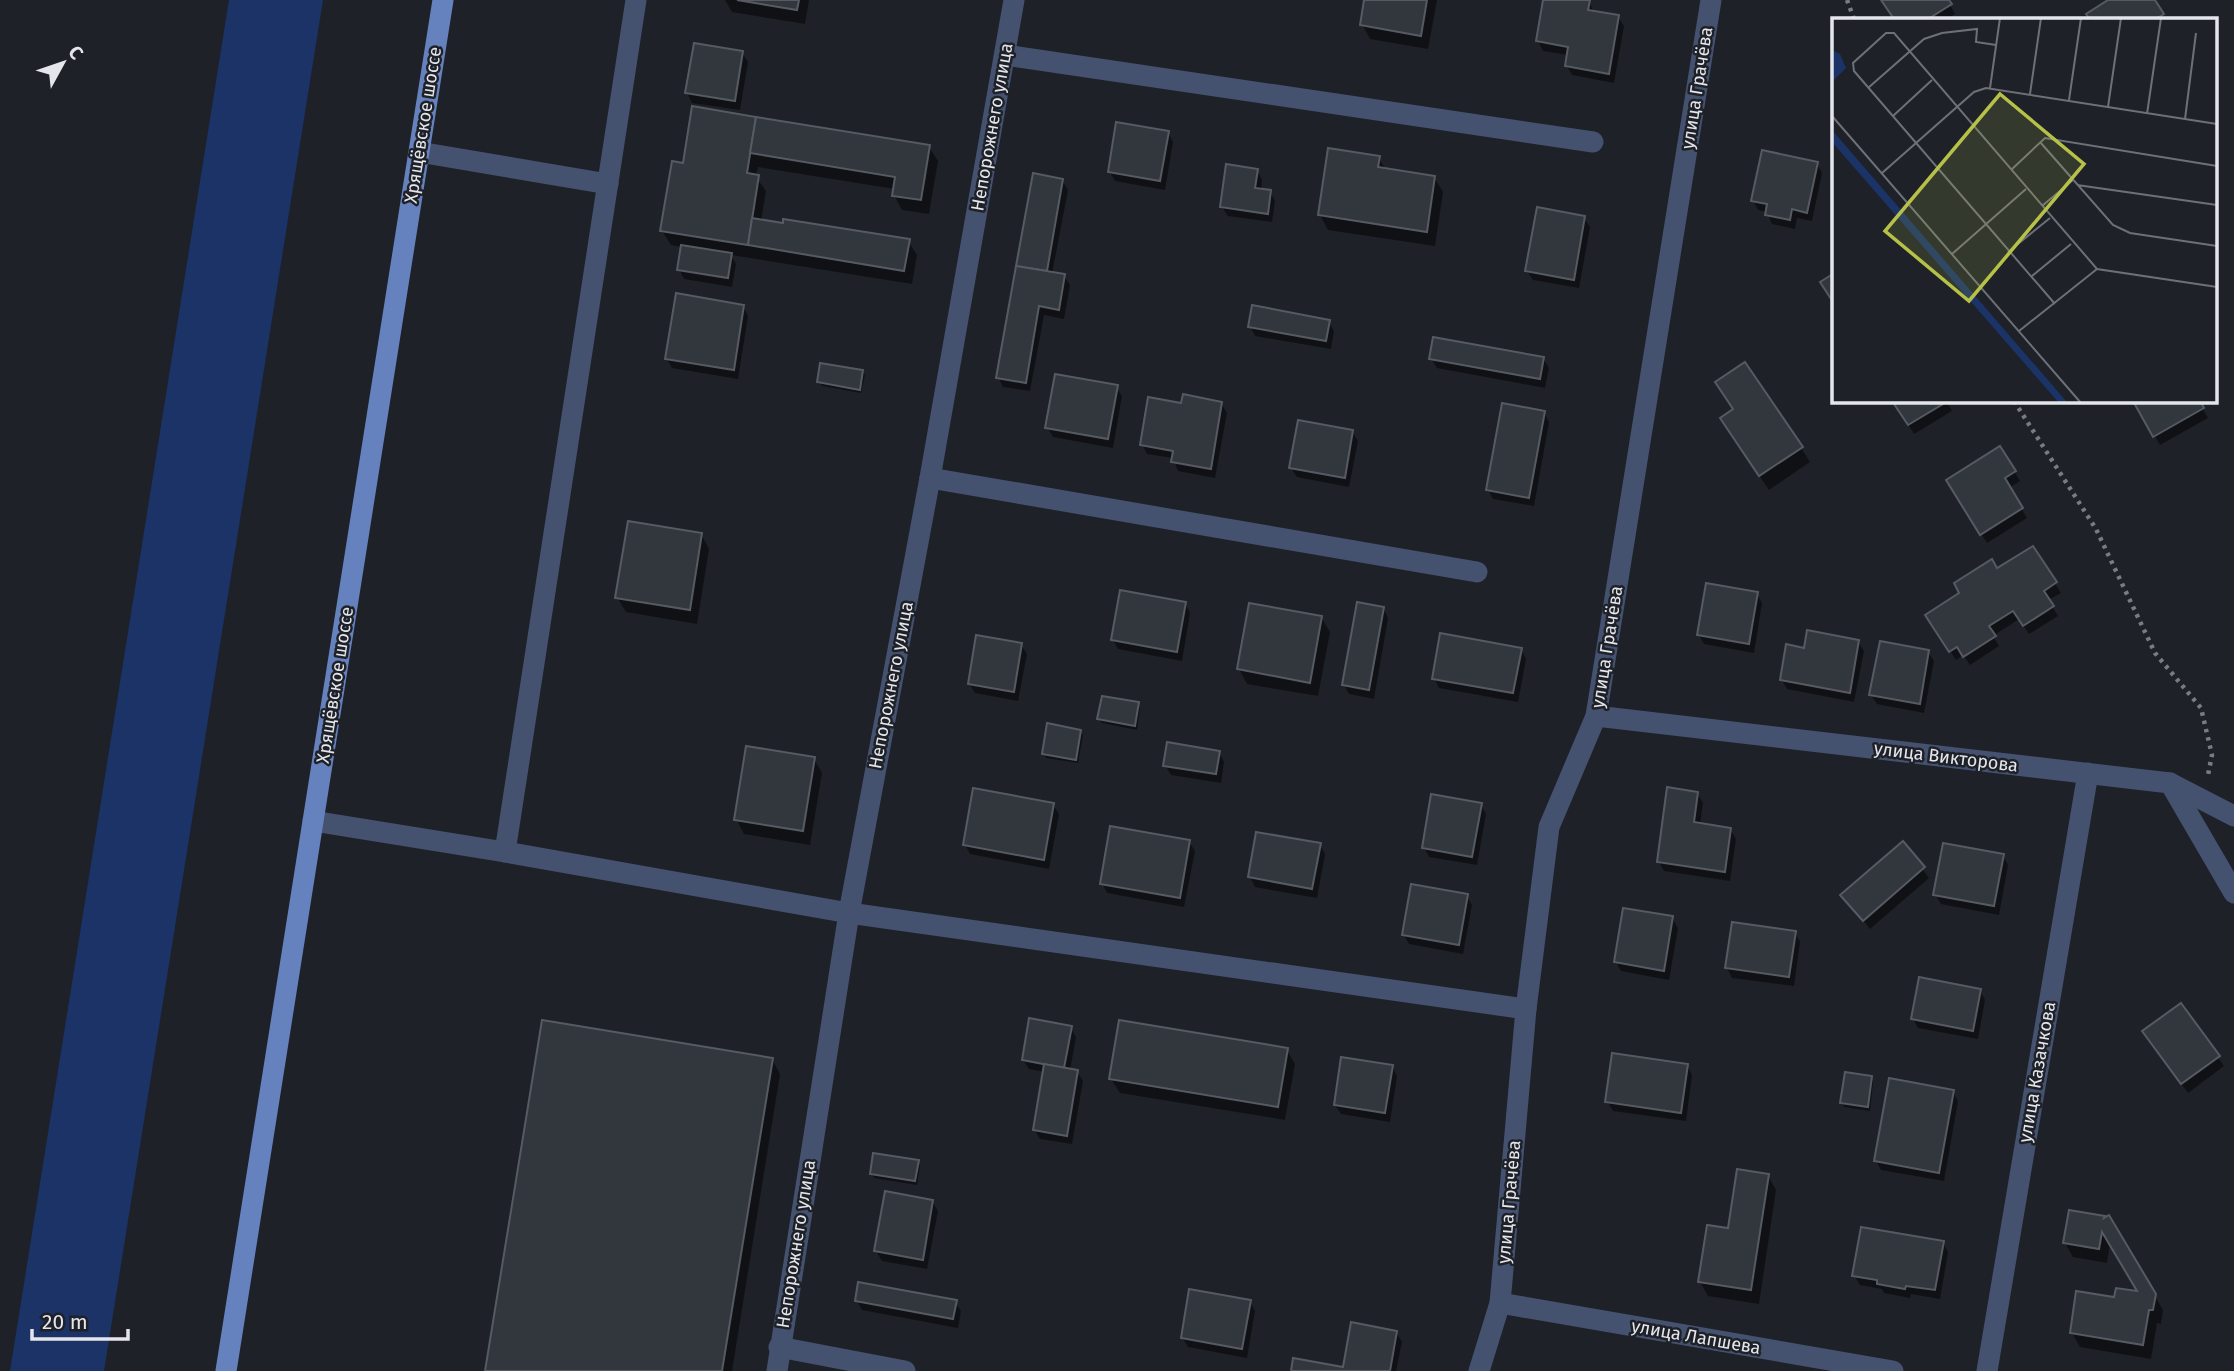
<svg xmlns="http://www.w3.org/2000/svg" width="2234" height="1371" font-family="'Fira Sans',sans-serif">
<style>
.green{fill:#1b3367}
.shadow{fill:#0007}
.building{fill:#32363d;stroke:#565a62;stroke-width:2}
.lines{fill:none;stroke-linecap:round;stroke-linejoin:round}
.path{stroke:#797c82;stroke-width:4.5;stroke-dasharray:3.5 5;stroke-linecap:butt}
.minor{stroke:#44526f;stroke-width:21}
.major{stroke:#6582be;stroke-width:21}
.labels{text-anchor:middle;stroke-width:5;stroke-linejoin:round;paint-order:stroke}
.street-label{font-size:18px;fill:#e4e6eb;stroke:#1e2128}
.inset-road{fill:none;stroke:#6d7076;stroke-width:2}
.view{fill:#b7c148;fill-opacity:0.15;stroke:#b7c148;stroke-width:3.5}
.inset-edge{fill:none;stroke:#e4e6eb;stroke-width:3.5}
</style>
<rect width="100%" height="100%" fill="#1e2128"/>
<!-- green -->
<path class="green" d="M 229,0 L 323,0 L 104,1371 L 10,1371 Z"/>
<!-- shadow -->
<g class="shadow">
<path d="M 725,0 L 809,0 L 805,24 L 732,12 Z"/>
<path d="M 1366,0 L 1437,0 L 1428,49 L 1370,39 L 1362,24 Z"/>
<path d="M 1545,0 L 1589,1 L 1594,13 L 1618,17 L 1624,26 L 1614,83 L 1572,75 L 1567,66 L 1568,55 L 1543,51 L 1538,41 Z"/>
<path d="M 1883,0 L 1947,0 L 1955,14 L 1947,19 L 1895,19 Z"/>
<path d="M 2111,0 L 2153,0 L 2165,19 L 2092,19 L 2089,14 Z"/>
<path d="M 742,53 L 748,62 L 740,110 L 692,103 L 687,93 Z"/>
<path d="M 694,108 L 929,147 L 938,161 L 929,214 L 902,210 L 894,195 L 895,189 L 758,167 L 756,177 L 766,191 L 761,221 L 908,241 L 917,255 L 912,284 L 731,255 L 736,264 L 732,287 L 684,279 L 679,269 L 682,247 L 671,245 L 662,231 L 685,165 Z"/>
<path d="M 1168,132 L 1173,142 L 1165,190 L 1115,181 L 1109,171 Z"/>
<path d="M 1378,157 L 1386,170 L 1434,177 L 1443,192 L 1435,246 L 1328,230 L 1320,215 Z"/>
<path d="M 1817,164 L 1822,173 L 1812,221 L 1797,218 L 1795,229 L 1772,224 L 1767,212 L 1758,210 L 1753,200 Z"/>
<path d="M 1257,170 L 1262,180 L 1261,190 L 1270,192 L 1275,201 L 1272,222 L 1228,216 L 1222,207 Z"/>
<path d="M 1034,175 L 1062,180 L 1068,190 L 1052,274 L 1064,276 L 1070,285 L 1064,319 L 1044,315 L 1030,391 L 1003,387 L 998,377 Z"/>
<path d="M 1584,218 L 1590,227 L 1579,288 L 1533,280 L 1527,271 Z"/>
<path d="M 743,306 L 748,316 L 738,379 L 672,368 L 667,359 Z"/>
<path d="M 1328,321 L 1334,331 L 1331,349 L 1255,336 L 1250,326 Z"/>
<path d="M 1431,358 L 1543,358 L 1549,368 L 1545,388 L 1437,368 Z"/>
<path d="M 862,371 L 865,375 L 861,393 L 822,386 L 819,382 Z"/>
<path d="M 1116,387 L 1122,396 L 1113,448 L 1053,437 L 1047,427 Z"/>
<path d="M 1894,401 L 1946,401 L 1952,411 L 1914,434 Z"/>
<path d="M 2135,401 L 2198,401 L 2208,418 L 2160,445 Z"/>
<path d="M 1221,403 L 1227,413 L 1215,478 L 1178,471 L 1173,458 L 1147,454 L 1142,444 L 1183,405 Z"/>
<path d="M 1544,412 L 1549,422 L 1534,506 L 1493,499 L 1488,490 Z"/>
<path d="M 1352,432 L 1358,441 L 1349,487 L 1297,477 L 1291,468 Z"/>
<path d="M 1730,433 L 1801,448 L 1810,462 L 1769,490 Z"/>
<path d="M 2000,449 L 2020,481 L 2009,488 L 2027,518 L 1987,543 L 1948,481 Z"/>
<path d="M 701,534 L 709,549 L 697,624 L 626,612 L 617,597 Z"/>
<path d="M 2032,548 L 2061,593 L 2048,600 L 2058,616 L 2029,634 L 2019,619 L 1993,636 L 1999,646 L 1970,665 L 1963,655 L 1956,660 L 1933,624 L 1961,594 Z"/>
<path d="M 1757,594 L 1762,603 L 1754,653 L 1704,644 L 1699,635 Z"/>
<path d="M 1185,603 L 1190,613 L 1182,661 L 1118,649 L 1113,640 Z"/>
<path d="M 1383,608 L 1388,618 L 1374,699 L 1349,694 L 1344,685 Z"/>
<path d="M 1321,617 L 1330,632 L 1318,696 L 1247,684 L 1239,669 Z"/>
<path d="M 1858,642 L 1864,651 L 1854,702 L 1787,689 L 1782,680 L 1806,650 Z"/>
<path d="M 1021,645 L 1027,654 L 1018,701 L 975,693 L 969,683 Z"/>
<path d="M 1521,649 L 1526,659 L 1518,702 L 1439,688 L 1434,678 Z"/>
<path d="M 1928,652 L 1934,661 L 1924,713 L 1877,704 L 1871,695 Z"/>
<path d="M 1138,704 L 1140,708 L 1137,730 L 1102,723 L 1099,719 Z"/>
<path d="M 1080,731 L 1083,735 L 1078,763 L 1046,758 L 1044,754 Z"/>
<path d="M 1219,752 L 1224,762 L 1221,783 L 1171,775 L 1165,765 Z"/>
<path d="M 814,759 L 822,773 L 810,845 L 744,834 L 736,819 Z"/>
<path d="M 1697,793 L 1703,803 L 1700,825 L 1730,829 L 1736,839 L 1730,881 L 1664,871 L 1659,862 Z"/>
<path d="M 1480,804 L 1486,814 L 1477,865 L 1429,857 L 1424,847 Z"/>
<path d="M 1053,805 L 1059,814 L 1049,869 L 970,854 L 965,845 Z"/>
<path d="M 1189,842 L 1195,851 L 1184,907 L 1107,893 L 1102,883 Z"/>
<path d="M 1903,843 L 1929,878 L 1870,929 L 1843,895 Z"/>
<path d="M 1320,845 L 1325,854 L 1317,898 L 1255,887 L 1250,877 Z"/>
<path d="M 2003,856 L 2008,865 L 1999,915 L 1941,904 L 1935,894 Z"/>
<path d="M 1466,895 L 1472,905 L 1463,954 L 1409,944 L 1404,935 Z"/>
<path d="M 1672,918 L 1678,928 L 1669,980 L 1621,971 L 1616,962 Z"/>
<path d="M 1795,933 L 1800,942 L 1794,986 L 1732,978 L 1727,968 Z"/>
<path d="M 1980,990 L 1985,1000 L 1978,1039 L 1918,1028 L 1913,1019 Z"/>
<path d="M 2181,1005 L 2224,1066 L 2188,1093 L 2150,1041 Z"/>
<path d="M 1070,1027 L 1076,1037 L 1070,1070 L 1077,1072 L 1083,1081 L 1072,1144 L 1040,1139 L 1034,1129 L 1045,1072 L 1029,1069 L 1023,1060 Z"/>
<path d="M 1286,1049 L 1295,1064 L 1285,1120 L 1120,1093 L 1111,1079 Z"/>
<path d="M 772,1059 L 780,1074 L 732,1371 L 487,1371 Z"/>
<path d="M 1687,1065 L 1692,1075 L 1686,1121 L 1613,1111 L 1607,1101 Z"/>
<path d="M 1392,1066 L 1397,1076 L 1390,1122 L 1341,1114 L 1335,1105 Z"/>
<path d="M 1871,1078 L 1873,1082 L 1870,1111 L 1844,1107 L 1842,1103 Z"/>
<path d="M 1953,1092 L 1958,1101 L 1944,1181 L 1881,1170 L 1876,1161 Z"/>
<path d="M 918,1161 L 920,1166 L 917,1185 L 874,1178 L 872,1174 Z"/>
<path d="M 1768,1176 L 1776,1190 L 1759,1304 L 1708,1296 L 1700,1282 L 1729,1230 Z"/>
<path d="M 932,1201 L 938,1211 L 927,1269 L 882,1261 L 876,1251 Z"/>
<path d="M 2109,1217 L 2163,1310 L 2161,1324 L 2157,1323 L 2151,1359 L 2080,1347 L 2072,1333 L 2116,1299 L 2140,1293 L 2110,1242 L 2107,1263 L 2073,1257 L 2065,1243 Z"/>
<path d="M 1943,1243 L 1948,1252 L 1940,1299 L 1911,1294 L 1910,1298 L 1884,1293 L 1882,1289 L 1860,1285 L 1854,1275 Z"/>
<path d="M 857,1301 L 955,1302 L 961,1311 L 958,1328 L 862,1310 Z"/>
<path d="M 1250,1302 L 1255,1311 L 1247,1358 L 1188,1347 L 1182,1337 Z"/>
<path d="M 1396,1332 L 1402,1342 L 1396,1371 L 1293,1371 L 1345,1369 Z"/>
</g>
<!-- building -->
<g class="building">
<path d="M 737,0 L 799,0 L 797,10 Z"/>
<path d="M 1364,0 L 1427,0 L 1421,36 L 1360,25 Z"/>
<path d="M 1543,0 L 1590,0 L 1588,10 L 1619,15 L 1609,74 L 1565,66 L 1568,47 L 1536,41 Z"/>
<path d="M 1881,0 L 1949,0 L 1952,4 L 1928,19 L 1894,19 Z"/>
<path d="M 2108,0 L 2155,0 L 2164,14 L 2156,19 L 2090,19 L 2086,14 Z"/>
<path d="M 694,43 L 743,51 L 735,101 L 685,93 Z"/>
<path d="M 692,106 L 756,117 L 747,173 L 759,175 L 748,245 L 660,231 L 672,161 L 683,163 Z"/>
<path d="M 756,117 L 930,145 L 921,200 L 892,196 L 895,177 L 750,153 Z"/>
<path d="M 1116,122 L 1169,131 L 1160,181 L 1108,172 Z"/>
<path d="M 1328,148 L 1380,156 L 1378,167 L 1435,176 L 1427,232 L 1318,215 Z"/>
<path d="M 1762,150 L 1818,162 L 1807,213 L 1792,209 L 1790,220 L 1765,215 L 1767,204 L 1751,201 Z"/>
<path d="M 1226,164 L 1258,169 L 1255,188 L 1271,190 L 1268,214 L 1220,207 Z"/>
<path d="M 1033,173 L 1063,179 L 1047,271 L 1016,266 Z"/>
<path d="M 1537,207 L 1585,216 L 1574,280 L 1525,271 Z"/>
<path d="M 752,218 L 783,223 L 783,219 L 910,239 L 904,271 L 748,245 Z"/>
<path d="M 681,245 L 732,253 L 728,278 L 677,270 Z"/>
<path d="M 1016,266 L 1065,274 L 1059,310 L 1039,306 L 1026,383 L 996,378 Z"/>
<path d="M 1833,274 L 1833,302 L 1820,282 Z"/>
<path d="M 676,293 L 744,305 L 734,370 L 665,359 Z"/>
<path d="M 1252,305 L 1330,320 L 1326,341 L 1248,327 Z"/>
<path d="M 1433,337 L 1544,357 L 1540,379 L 1429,359 Z"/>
<path d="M 1745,362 L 1803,447 L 1759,476 L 1720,418 L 1733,409 L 1715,382 Z"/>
<path d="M 820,363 L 863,370 L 860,390 L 817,382 Z"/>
<path d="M 1055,374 L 1118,385 L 1108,439 L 1045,428 Z"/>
<path d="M 1183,394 L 1222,402 L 1211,469 L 1171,462 L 1173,451 L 1140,445 L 1148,397 L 1181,403 Z"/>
<path d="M 1892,401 L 1948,401 L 1908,425 Z"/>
<path d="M 2133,401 L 2200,401 L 2204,408 L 2153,437 Z"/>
<path d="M 1502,403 L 1545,411 L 1529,498 L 1486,490 Z"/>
<path d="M 1298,420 L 1353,430 L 1345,478 L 1289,468 Z"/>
<path d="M 2000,446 L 2016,471 L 2005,478 L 2023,508 L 1980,535 L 1946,480 Z"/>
<path d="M 628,521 L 702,533 L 690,610 L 615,598 Z"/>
<path d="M 2033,546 L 2057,582 L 2044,591 L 2054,606 L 2023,626 L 2013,611 L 1989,626 L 1996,636 L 1963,657 L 1957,647 L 1949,652 L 1925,615 L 1959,593 L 1954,583 L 1992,559 L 1997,568 Z"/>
<path d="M 1706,583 L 1758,592 L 1749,644 L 1697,635 Z"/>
<path d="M 1120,590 L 1186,602 L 1177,652 L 1111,640 Z"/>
<path d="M 1357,602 L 1384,607 L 1369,690 L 1342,685 Z"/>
<path d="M 1249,603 L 1322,616 L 1310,683 L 1237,669 Z"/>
<path d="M 1807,630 L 1859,640 L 1850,693 L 1780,680 L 1786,644 L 1804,648 Z"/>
<path d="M 1440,633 L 1522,648 L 1513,693 L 1432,679 Z"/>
<path d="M 976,635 L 1022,643 L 1014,692 L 968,684 Z"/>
<path d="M 1880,641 L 1929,650 L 1920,704 L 1869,695 Z"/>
<path d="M 1102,696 L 1139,702 L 1135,726 L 1097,719 Z"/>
<path d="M 1047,723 L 1081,730 L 1076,760 L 1042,754 Z"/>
<path d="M 1167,742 L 1220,751 L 1216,774 L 1163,766 Z"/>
<path d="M 746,746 L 815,757 L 803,831 L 734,820 Z"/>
<path d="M 1667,787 L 1698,792 L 1694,822 L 1731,828 L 1725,872 L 1657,862 Z"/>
<path d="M 973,788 L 1054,803 L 1044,860 L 963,845 Z"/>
<path d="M 1431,794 L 1482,803 L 1472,857 L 1422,848 Z"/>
<path d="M 1110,826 L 1190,840 L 1180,898 L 1100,884 Z"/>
<path d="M 1256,832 L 1321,843 L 1312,889 L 1248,877 Z"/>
<path d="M 1903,841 L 1925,867 L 1863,921 L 1840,895 Z"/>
<path d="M 1943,843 L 2004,854 L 1994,906 L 1933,895 Z"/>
<path d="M 1411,884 L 1468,894 L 1459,945 L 1402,935 Z"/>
<path d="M 1623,908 L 1673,916 L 1664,971 L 1614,962 Z"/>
<path d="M 1732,922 L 1796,931 L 1789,977 L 1725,968 Z"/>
<path d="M 1919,977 L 1981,989 L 1973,1031 L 1911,1019 Z"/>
<path d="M 2181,1003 L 2220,1056 L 2181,1084 L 2142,1031 Z"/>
<path d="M 1029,1018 L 1072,1026 L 1064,1068 L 1022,1060 Z"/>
<path d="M 542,1020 L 773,1058 L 722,1371 L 485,1371 Z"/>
<path d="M 1119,1020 L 1288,1048 L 1278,1107 L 1109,1079 Z"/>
<path d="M 1612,1053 L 1688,1064 L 1681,1113 L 1605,1102 Z"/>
<path d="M 1341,1057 L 1393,1065 L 1385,1113 L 1334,1105 Z"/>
<path d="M 1044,1064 L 1078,1070 L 1067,1136 L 1033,1130 Z"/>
<path d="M 1845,1072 L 1872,1076 L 1868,1107 L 1840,1103 Z"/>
<path d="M 1889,1078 L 1954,1090 L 1939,1173 L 1874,1161 Z"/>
<path d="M 873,1153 L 919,1160 L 915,1181 L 870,1174 Z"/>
<path d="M 1737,1169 L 1769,1174 L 1751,1290 L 1698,1282 L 1707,1225 L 1728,1228 Z"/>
<path d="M 885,1191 L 933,1200 L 923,1260 L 874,1251 Z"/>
<path d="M 2069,1210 L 2105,1216 L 2104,1218 L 2109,1215 L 2156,1294 L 2153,1310 L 2149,1310 L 2143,1345 L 2070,1333 L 2076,1291 L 2114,1297 L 2116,1288 L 2137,1291 L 2102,1232 L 2099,1249 L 2063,1243 Z"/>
<path d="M 1861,1227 L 1944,1241 L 1935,1290 L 1906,1286 L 1905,1289 L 1877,1284 L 1877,1280 L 1852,1276 Z"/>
<path d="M 858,1282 L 957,1300 L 953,1319 L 855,1301 Z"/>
<path d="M 1189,1289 L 1251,1300 L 1242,1349 L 1181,1338 Z"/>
<path d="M 1351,1322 L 1397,1331 L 1390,1371 L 1291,1371 L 1293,1358 L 1343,1367 Z"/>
</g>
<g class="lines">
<!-- path -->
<g class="path">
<path d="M 1847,0 L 1854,19"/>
<path d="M 2014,401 L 2096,529 L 2155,653 L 2201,708 L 2212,755 L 2208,775"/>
</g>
<!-- minor -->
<g class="minor">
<path d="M 1005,55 L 1593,142"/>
<path d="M 419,152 L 608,184"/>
<path d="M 930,478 L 1477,572"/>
<path d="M 1596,716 L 2170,783 L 2234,893"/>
<path d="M 2170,783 L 2234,816"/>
<path d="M 313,821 L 505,852 L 849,913 L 1526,1009"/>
<path d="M 505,852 L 636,0"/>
<path d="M 1500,1303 L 1893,1371"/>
<path d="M 779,1347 L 905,1371"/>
<path d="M 777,1371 L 849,913 L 930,478 L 1014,0"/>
<path d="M 1479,1371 L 1500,1303 L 1526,1009 L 1549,827 L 1596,716 L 1711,0"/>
<path d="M 1987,1371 L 2088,773"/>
</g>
<!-- major -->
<path class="major" d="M 226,1371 L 443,0"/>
</g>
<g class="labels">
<!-- street labels -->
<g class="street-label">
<text transform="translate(1697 88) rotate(-81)" y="6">улица Грачёва</text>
<text transform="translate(423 125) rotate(-81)" y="6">Хрящёвское шоссе</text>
<text transform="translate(992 127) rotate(-80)" y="6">Непорожнего улица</text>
<text transform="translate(1607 647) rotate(-81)" y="6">улица Грачёва</text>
<text transform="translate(335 685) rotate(-81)" y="6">Хрящёвское шоссе</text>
<text transform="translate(891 685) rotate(-79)" y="6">Непорожнего улица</text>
<text transform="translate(1946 757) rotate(7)" y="6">улица Викторова</text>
<text transform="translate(2037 1072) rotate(-80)" y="6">улица Казачкова</text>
<text transform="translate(1509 1202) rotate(-85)" y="6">улица Грачёва</text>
<text transform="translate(796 1244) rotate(-81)" y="6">Непорожнего улица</text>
<text transform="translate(1696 1337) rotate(10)" y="6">улица Лапшева</text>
</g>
</g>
<!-- overview -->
<g transform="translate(1832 18)">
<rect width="385" height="385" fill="#1e2128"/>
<path d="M 0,32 L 8,36 L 14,50 L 0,64 ZM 0,112 L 234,383 L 232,385 L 227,385 L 0,124 Z" fill="#1b3367"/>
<path class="inset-road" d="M 36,70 L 92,21 L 110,15 L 145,11 L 144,24 L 164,27M 158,70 L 168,0M 198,76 L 209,0M 237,82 L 249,0M 276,89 L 289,0M 315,96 L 329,0M 0,98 L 249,385M 61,98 L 100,62M 353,101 L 364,15M 208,124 L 281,207 L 298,215 L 385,228M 179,152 L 213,120 L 385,148M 50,155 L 142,74 L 154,70 L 385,106M 245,167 L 385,187M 210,188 L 241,162M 176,234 L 218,200M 120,236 L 194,171M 200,258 L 239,226M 223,286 L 22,53 L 21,45 L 54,15 L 62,15 L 265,251 L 385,269M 187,313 L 265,251"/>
<path class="view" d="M 168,76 L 252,146 L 137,283 L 53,213 Z"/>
<rect width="385" height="385" class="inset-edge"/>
</g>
<!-- north arrow -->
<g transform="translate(63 63) rotate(50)" stroke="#1e2128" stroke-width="5" paint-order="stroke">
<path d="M0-5L12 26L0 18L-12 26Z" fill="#e4e6eb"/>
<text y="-10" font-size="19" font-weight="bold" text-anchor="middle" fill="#e4e6eb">С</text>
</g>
<!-- scale -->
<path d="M32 1329v10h96v-10" fill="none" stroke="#e4e6eb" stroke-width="3.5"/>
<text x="42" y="1329" font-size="21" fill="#e4e6eb" stroke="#1e2128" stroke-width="5" paint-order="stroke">20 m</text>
</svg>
